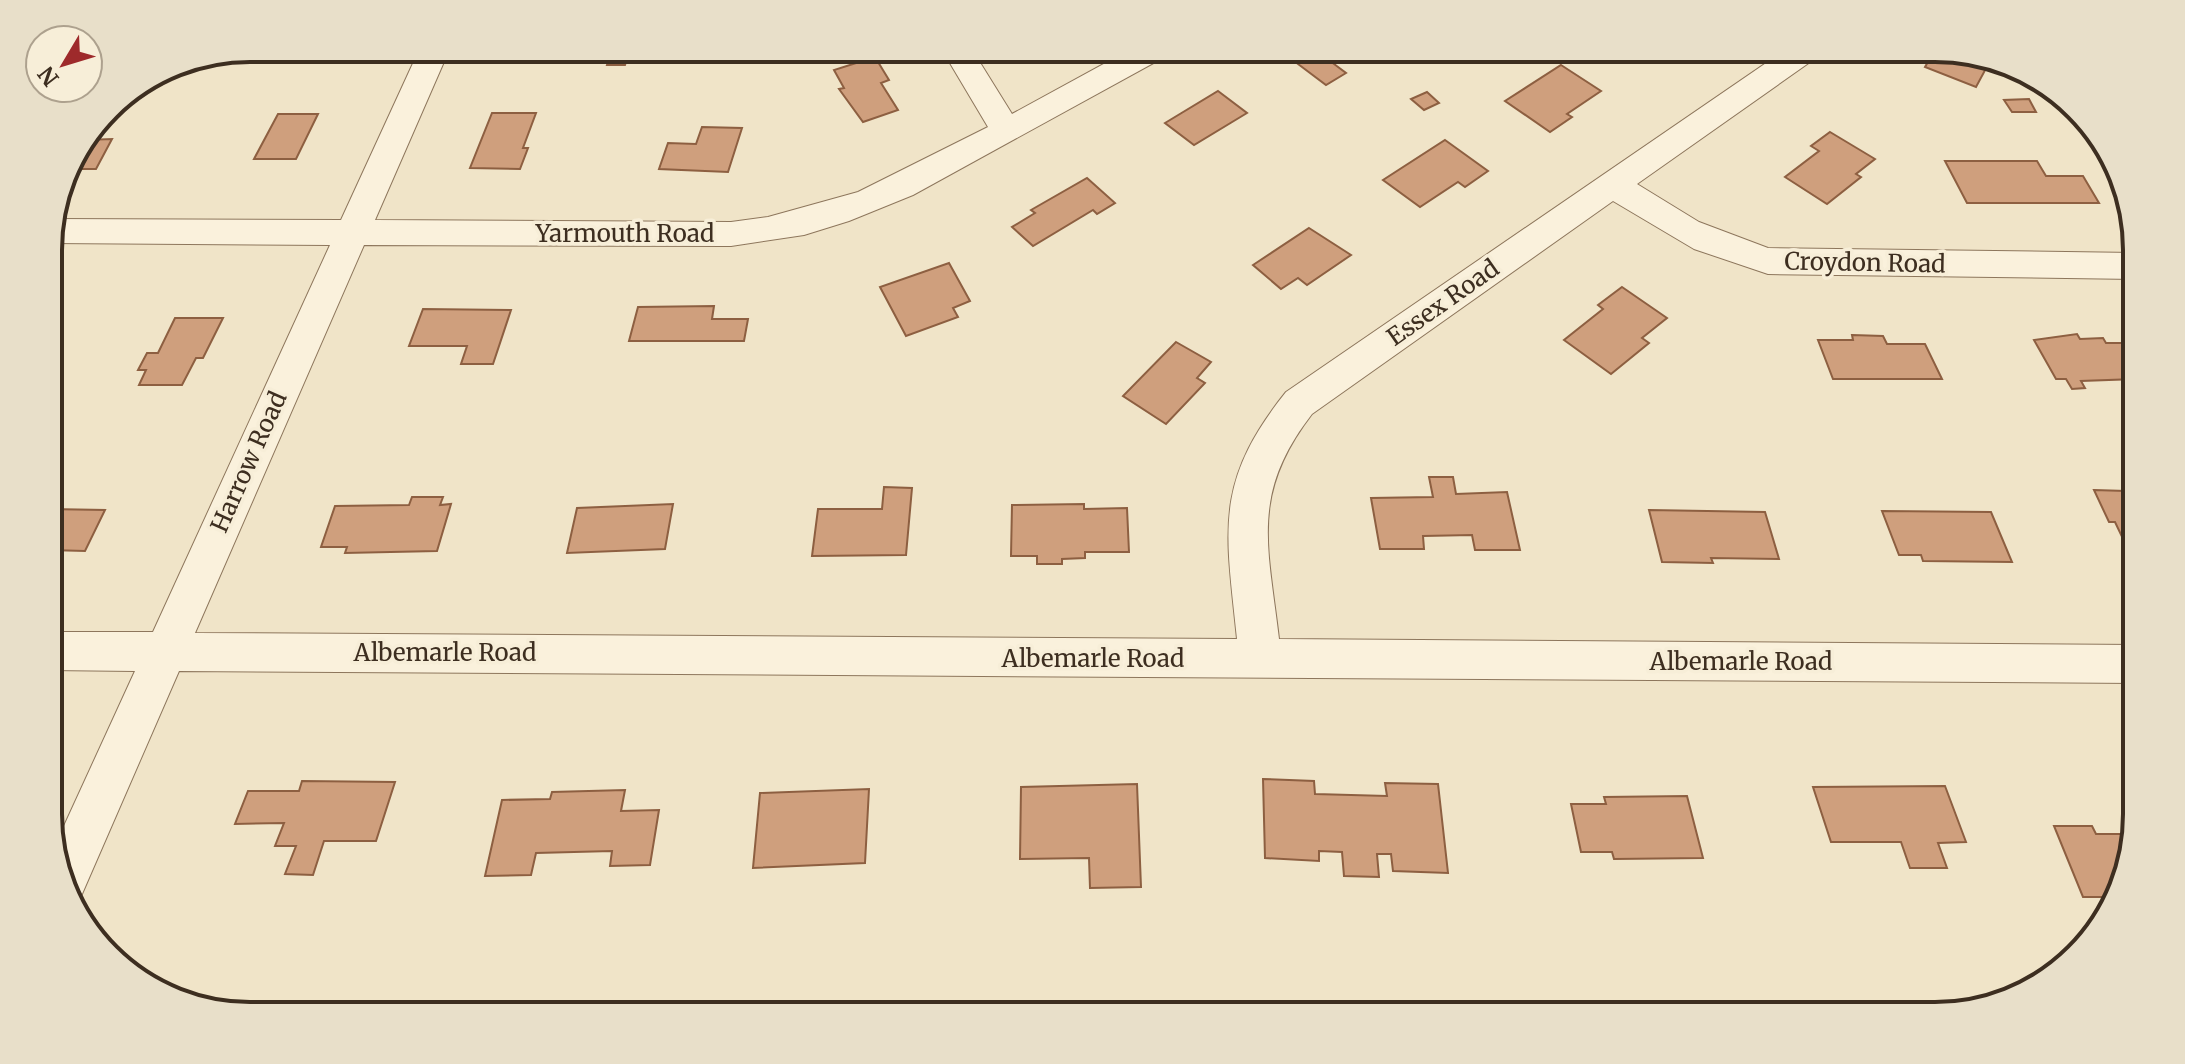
<svg xmlns="http://www.w3.org/2000/svg" width="2185" height="1064" font-family="Merriweather,serif">
<style>
.building{fill:#cf9f7d;stroke:#8d5f41;stroke-width:2}
.lines{fill:none;stroke-linecap:round;stroke-linejoin:round}
.minor-casing{stroke:#8d765c;stroke-width:2}
.minor{fill:#faf1dc;fill-rule:evenodd}
.labels{text-anchor:middle;stroke-width:7;stroke-linejoin:round;paint-order:stroke}
.street-label{font-size:24px;fill:#3d2e20;stroke:#f7eed8}
.rim{fill:none;stroke:#3d2e20;stroke-width:4}
</style>
<rect width="100%" height="100%" fill="#f0e4c8"/>
<!-- building -->
<g class="building">
<path d="M 1299,48 L 1360,48 L 1362,49 L 1334,64 L 1346,73 L 1326,85 L 1286,55 Z"/>
<path d="M 1936,48 L 1990,61 L 1976,87 L 1925,67 Z"/>
<path d="M 611,52 L 629,52 L 625,65 L 607,65 Z"/>
<path d="M 875,57 L 889,80 L 881,83 L 898,110 L 863,122 L 839,89 L 844,88 L 834,70 Z"/>
<path d="M 1561,65 L 1601,91 L 1567,114 L 1572,117 L 1550,132 L 1505,101 Z"/>
<path d="M 1218,91 L 1247,113 L 1194,145 L 1165,123 Z"/>
<path d="M 1427,92 L 1439,103 L 1424,110 L 1411,99 Z"/>
<path d="M 2029,99 L 2036,112 L 2012,112 L 2004,100 Z"/>
<path d="M 492,113 L 536,113 L 523,148 L 528,148 L 520,169 L 470,168 Z"/>
<path d="M 278,114 L 318,114 L 296,159 L 254,159 Z"/>
<path d="M 702,127 L 742,128 L 728,172 L 659,169 L 668,143 L 696,144 Z"/>
<path d="M 1830,132 L 1875,159 L 1856,174 L 1861,177 L 1827,204 L 1785,177 L 1819,151 L 1811,146 Z"/>
<path d="M 112,139 L 96,169 L 67,169 L 85,140 Z"/>
<path d="M 1445,140 L 1488,171 L 1465,187 L 1458,182 L 1420,207 L 1383,180 Z"/>
<path d="M 1945,161 L 2037,161 L 2046,176 L 2083,176 L 2099,203 L 1967,203 Z"/>
<path d="M 1087,178 L 1115,203 L 1097,214 L 1093,210 L 1033,246 L 1012,227 L 1035,213 L 1031,210 Z"/>
<path d="M 1309,228 L 1351,255 L 1307,285 L 1298,278 L 1281,289 L 1253,265 Z"/>
<path d="M 949,263 L 970,301 L 953,308 L 958,317 L 906,336 L 880,287 Z"/>
<path d="M 1622,287 L 1667,318 L 1642,338 L 1649,343 L 1611,374 L 1564,340 L 1603,309 L 1598,305 Z"/>
<path d="M 714,306 L 712,319 L 748,319 L 744,341 L 629,341 L 638,307 Z"/>
<path d="M 423,309 L 511,310 L 493,364 L 461,364 L 467,346 L 409,346 Z"/>
<path d="M 175,318 L 223,318 L 203,358 L 196,358 L 182,385 L 139,385 L 146,370 L 138,370 L 147,353 L 158,353 Z"/>
<path d="M 2077,334 L 2080,339 L 2103,338 L 2106,343 L 2136,343 L 2136,379 L 2081,381 L 2085,388 L 2072,389 L 2066,379 L 2056,379 L 2034,340 Z"/>
<path d="M 1852,335 L 1883,336 L 1887,344 L 1925,344 L 1942,379 L 1833,379 L 1818,340 L 1853,340 Z"/>
<path d="M 1176,342 L 1211,362 L 1197,378 L 1205,383 L 1166,424 L 1123,396 Z"/>
<path d="M 1429,477 L 1453,477 L 1456,494 L 1507,492 L 1520,550 L 1475,550 L 1472,535 L 1423,536 L 1424,549 L 1380,549 L 1371,498 L 1433,497 Z"/>
<path d="M 884,487 L 912,488 L 906,555 L 812,556 L 818,509 L 882,509 Z"/>
<path d="M 2094,490 L 2126,491 L 2129,497 L 2136,497 L 2136,566 L 2115,522 L 2109,522 Z"/>
<path d="M 412,497 L 443,497 L 440,505 L 451,504 L 437,551 L 345,553 L 347,547 L 321,547 L 335,506 L 409,505 Z"/>
<path d="M 49,504 L 52,504 L 49,509 L 105,510 L 85,551 L 49,550 Z"/>
<path d="M 673,504 L 665,549 L 567,553 L 577,508 Z"/>
<path d="M 1084,504 L 1084,509 L 1127,508 L 1129,552 L 1085,552 L 1085,558 L 1062,559 L 1062,564 L 1037,564 L 1037,556 L 1011,556 L 1012,505 Z"/>
<path d="M 1649,510 L 1765,512 L 1779,559 L 1711,558 L 1713,563 L 1662,562 Z"/>
<path d="M 1882,511 L 1991,512 L 2012,562 L 1923,561 L 1921,555 L 1899,555 Z"/>
<path d="M 1263,779 L 1314,781 L 1315,794 L 1387,796 L 1385,783 L 1438,784 L 1448,873 L 1393,871 L 1391,854 L 1377,854 L 1379,877 L 1344,876 L 1342,852 L 1319,851 L 1319,861 L 1265,858 Z"/>
<path d="M 302,781 L 395,782 L 376,841 L 324,841 L 313,875 L 285,874 L 296,846 L 275,846 L 284,823 L 235,824 L 248,791 L 299,791 Z"/>
<path d="M 1137,784 L 1141,887 L 1090,888 L 1089,858 L 1020,859 L 1021,787 Z"/>
<path d="M 1945,786 L 1966,842 L 1938,843 L 1947,868 L 1910,868 L 1901,842 L 1831,842 L 1813,787 Z"/>
<path d="M 869,789 L 865,863 L 753,868 L 760,793 Z"/>
<path d="M 625,790 L 621,811 L 659,810 L 650,865 L 610,866 L 612,851 L 536,853 L 531,875 L 485,876 L 502,800 L 550,799 L 552,792 Z"/>
<path d="M 1687,796 L 1703,858 L 1614,859 L 1612,852 L 1581,852 L 1571,804 L 1606,804 L 1604,797 Z"/>
<path d="M 2054,826 L 2092,826 L 2096,834 L 2132,834 L 2118,897 L 2083,897 Z"/>
</g>
<g class="lines">
<!-- minor casing -->
<g class="minor-casing">
<path id="minor" d="M 420,48 L 450,48 L 375,220 L 731,222 L 768,217 L 858,192 L 988,127 L 941,48 L 971,48 L 1012,114 L 1133,48 L 1172,48 L 1168,55 L 913,195 L 849,221 L 804,235 L 731,246 L 364,245 L 195,633 L 1237,639 C 1226,531 1213,483 1286,392 L 1788,48 L 1824,48 L 1820,55 L 1637,184 L 1699,222 L 1768,248 L 2135,253 L 2135,279 L 1768,274 L 1694,249 L 1613,201 L 1312,414 C 1250,494 1268,545 1279,639 L 2137,645 L 2137,683 L 179,671 L 82,894 L 73,897 L 53,850 L 135,671 L 49,670 L 49,632 L 153,632 L 330,245 L 50,243 L 53,219 L 341,220 Z"/>
</g>
<!-- minor -->
<use href="#minor" class="minor"/>
</g>
<g class="labels">
<!-- street labels -->
<g class="street-label">
<text x="625" y="242">Yarmouth Road</text>
<text transform="translate(1865 263) rotate(1)" y="8">Croydon Road</text>
<text transform="translate(1443 303) rotate(-35)" y="8">Essex Road</text>
<text transform="translate(249 462) rotate(-66)" y="8">Harrow Road</text>
<text x="445" y="661">Albemarle Road</text>
<text x="1093" y="667">Albemarle Road</text>
<text x="1741" y="670">Albemarle Road</text>
</g>
</g>
<!-- crop -->
<path d="M0 0H2185V1064H0ZM250 62H1935A188 188 0 0 1 2123 250V814A188 188 0 0 1 1935 1002H250A188 188 0 0 1 62 814V250A188 188 0 0 1 250 62Z" fill="#e8dfc9" fill-rule="evenodd"/>
<path class="rim" d="M250 62H1935A188 188 0 0 1 2123 250V814A188 188 0 0 1 1935 1002H250A188 188 0 0 1 62 814V250A188 188 0 0 1 250 62Z"/>
<!-- north arrow -->
<g transform="translate(64 64) rotate(232)"><circle r="38" fill="#f7eed8" stroke="#ada18e" stroke-width="2"/>
<path d="M0-6L14 30L0 20L-14 30Z" fill="#9e2a2b"/>
<text y="-12" font-size="22" font-weight="bold" text-anchor="middle" fill="#3d2e20">N</text>
</g>
</svg>
